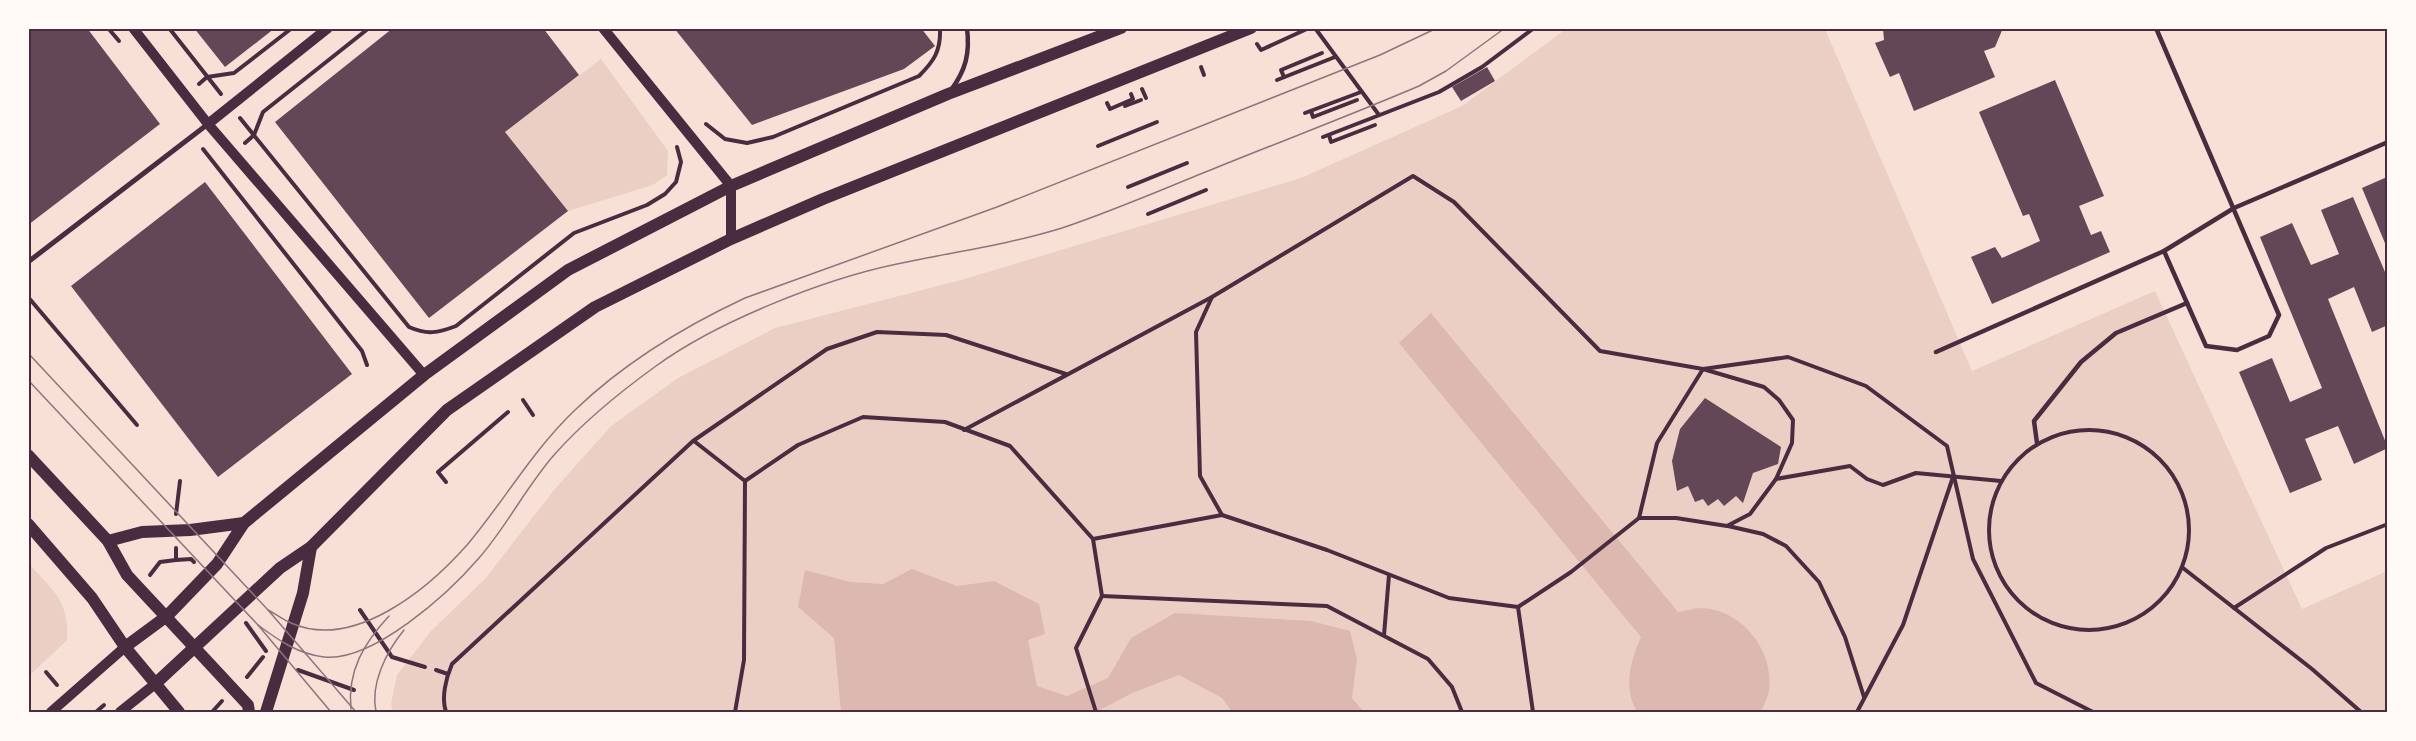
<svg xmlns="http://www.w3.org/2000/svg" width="2416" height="741" font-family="'Open Sans',sans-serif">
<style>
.green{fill:#ebcfc5}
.water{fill:#dcb8b0}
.building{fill:#644757}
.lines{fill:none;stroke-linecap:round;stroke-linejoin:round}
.path{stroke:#4a2c40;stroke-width:4}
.service{stroke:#4a2c40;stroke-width:4.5}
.pedestrian{stroke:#4a2c40;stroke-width:5}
.tertiary{stroke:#4a2c40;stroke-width:10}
.secondary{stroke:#4a2c40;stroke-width:12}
.tram{stroke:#8f747c;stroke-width:1.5}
.neatline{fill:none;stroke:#4a2c40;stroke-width:2}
</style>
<rect width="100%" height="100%" fill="#f7e1d7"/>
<!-- green -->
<g class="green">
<path d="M 1566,29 L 1825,29 L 1972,371 L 2155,291 L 2302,609 L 2387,571 L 2387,712 L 393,712 L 391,703 L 397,675 L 431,631 L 485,579 L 554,490 L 611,426 L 678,378 L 775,328 L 961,280 L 1301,178 L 1462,106 Z"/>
<path d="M 601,59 L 668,151 L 667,175 L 653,185 L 568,211 L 505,132 Z"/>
<path d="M 29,564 C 53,590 70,602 67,640 L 29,676 Z"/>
</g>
<!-- water -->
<g class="water">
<path d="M 1431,313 L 1678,612 C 1685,611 1694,608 1702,608 C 1742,610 1774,650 1769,690 C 1768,697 1764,705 1761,712 L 1637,712 C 1623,687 1630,662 1641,637 L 1399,343 Z"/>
<path d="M 912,569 L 957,586 L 994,581 L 1039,604 L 1045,634 L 1028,640 L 1037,686 L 1067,696 L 1108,678 L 1131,638 L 1175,613 L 1311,621 L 1350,631 L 1357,659 L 1352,698 L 1364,712 L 1232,712 L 1222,698 L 1179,675 L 1132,693 L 1098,711 L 1089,712 L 841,712 L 834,638 L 798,607 L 805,570 L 850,582 L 883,584 Z"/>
</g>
<!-- building -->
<g class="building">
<path d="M 28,28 L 87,28 L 160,124 L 28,225 Z"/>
<path d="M 194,28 L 275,28 L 225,67 Z"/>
<path d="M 393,28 L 543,28 L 579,75 L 505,132 L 568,211 L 429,318 L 275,122 Z"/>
<path d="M 674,28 L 921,28 L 935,46 L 904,69 L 752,125 Z"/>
<path d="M 1883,28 L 2003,28 L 1995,47 L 1984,51 L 1995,77 L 1914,111 L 1899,73 L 1890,77 L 1875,43 L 1884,40 Z"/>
<path d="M 1487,67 L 1495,81 L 1461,101 L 1452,87 Z"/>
<path d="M 2055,80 L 2104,196 L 2079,206 L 2091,235 L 2101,231 L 2110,252 L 1992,304 L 1971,257 L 1995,247 L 2002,258 L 2040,241 L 2029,214 L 2023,216 L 1979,112 Z"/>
<path d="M 2387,177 L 2387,248 L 2362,188 Z"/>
<path d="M 205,182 L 352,374 L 218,477 L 71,286 Z"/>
<path d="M 2353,197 L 2388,279 L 2388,325 L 2372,332 L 2354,287 L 2328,299 L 2388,448 L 2354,464 L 2338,426 L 2305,439 L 2322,480 L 2290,493 L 2239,372 L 2272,358 L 2290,402 L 2322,388 L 2260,237 L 2292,223 L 2311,265 L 2339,254 L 2321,210 Z"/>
<path d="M 1705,398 L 1781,447 L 1778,464 L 1753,473 L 1743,503 L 1736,496 L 1724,506 L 1718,499 L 1708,506 L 1703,499 L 1695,502 L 1688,486 L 1677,491 L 1672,461 L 1680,429 Z"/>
</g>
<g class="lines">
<!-- path -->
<g class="path">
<path d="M 108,28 L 119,41"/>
<path d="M 169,28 L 221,94"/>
<path d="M 1315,28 L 1379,115"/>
<path d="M 1257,44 L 1261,50 L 1309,28"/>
<path d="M 1201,67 L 1204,75"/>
<path d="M 1284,77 L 1281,70 L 1322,53"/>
<path d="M 1277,80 L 1335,57"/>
<path d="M 199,84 L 207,77 L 234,73 L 292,28"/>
<path d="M 1142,89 L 1146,98"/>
<path d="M 1107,103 L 1110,109 L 1133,99 L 1131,94"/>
<path d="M 1125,106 L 1141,100"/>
<path d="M 1311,111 L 1313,117 L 1357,100"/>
<path d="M 1305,113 L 1361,92"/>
<path d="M 240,118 L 409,327 C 427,335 438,333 456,326 L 574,233 L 647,205 L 665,194 L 676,182 L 681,162 L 677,147"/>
<path d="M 706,124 L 725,139 L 747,143 L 773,137 L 919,76 C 934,61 941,51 940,28"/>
<path d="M 1329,135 L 1331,142 L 1375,125"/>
<path d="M 1323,137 L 1439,92 L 1482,67 L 1534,28"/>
<path d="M 245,143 L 254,135 L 263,112 L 369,28"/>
<path d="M 1098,146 L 1157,122"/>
<path d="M 203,149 L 362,351 L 367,365"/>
<path d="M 1128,187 L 1187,163"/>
<path d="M 1148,214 L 1206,190"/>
<path d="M 28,297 L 137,425"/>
<path d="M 1212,297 L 1196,332 L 1200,476 L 1222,515"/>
<path d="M 523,400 L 533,415"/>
<circle cx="2089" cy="530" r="100"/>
<path d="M 964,430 L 1212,297 L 1413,176 L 1454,202 L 1600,351 L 1703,369 L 1764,387 L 1779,400 L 1793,420 L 1792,443 L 1776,479"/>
<path d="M 694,441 L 745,481"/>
<path d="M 446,482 L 438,472 L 508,412"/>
<path d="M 176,514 L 180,481"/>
<path d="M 1639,518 L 1657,443 L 1703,369 L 1788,357 L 1866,386 L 1947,446 L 1973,559 L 2036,683 L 2093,712"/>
<path d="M 1728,526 L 1763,534 L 1786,546 L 1819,582 L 1845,637 L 1864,697"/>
<path d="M 1093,539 L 1222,515 L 1327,550 L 1449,598 L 1518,607 L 1533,712"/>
<path d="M 176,548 L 176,560 L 191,559 L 194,562"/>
<path d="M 2183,568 L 2312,669 L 2361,712"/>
<path d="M 150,575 L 160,562 L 176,560"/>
<path d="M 1102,596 L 1327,606 L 1428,659 L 1452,687 L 1462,712"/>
<path d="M 1518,607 L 1571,572 L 1639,518 L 1676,518 L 1727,526 L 1750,514 L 1776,479 L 1850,466 L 1867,479 L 1883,485 L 1916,473 L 2001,481"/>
<path d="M 2234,608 L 2326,548 L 2388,524"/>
<path d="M 360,610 L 392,657 L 425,667"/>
<path d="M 246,623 L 266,651"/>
<path d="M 1384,635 L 1389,575"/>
<path d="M 298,670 L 354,690"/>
<path d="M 436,670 L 448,674"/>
<path d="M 46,672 L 57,685"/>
<path d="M 247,677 L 263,657"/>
<path d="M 96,712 L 104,705"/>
<path d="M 212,712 L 222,701"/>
<path d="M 446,712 C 441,698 446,678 452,664 L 693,441 L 827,349 L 877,332 L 946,335 L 1066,374"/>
<path d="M 735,712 L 744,660 L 745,481 L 798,445 L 863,417 L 945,422 L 1010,446 L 1093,539 L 1102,596 L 1076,648 L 1096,712"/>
<path d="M 1857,712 L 1903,625 L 1953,477"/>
</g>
<!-- service -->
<g class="service">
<path d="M 2156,28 L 2279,315 L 2269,336 L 2237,350 L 2206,346 L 2164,251"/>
<path d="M 951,90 C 966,70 970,53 967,28"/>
<path d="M 1936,352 L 2164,251 L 2234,208 L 2388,142"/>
<path d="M 2037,443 L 2034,421 L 2081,362 L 2116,333 L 2187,303"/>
</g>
<!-- pedestrian -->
<path class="pedestrian" d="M 28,262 L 208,124"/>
<!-- tertiary -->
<g class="tertiary">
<path d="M 133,28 L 208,124 L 424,375"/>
<path d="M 603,28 L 731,186 L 731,239"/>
<path d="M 208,124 L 328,28"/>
<path d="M 51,712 L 125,647"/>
<path d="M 120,712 L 155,684"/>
</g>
<!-- secondary -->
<g class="secondary">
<path d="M 28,455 L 108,541 L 127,575 L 248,705 L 249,712"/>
<path d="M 28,524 L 92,598 L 125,647 L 179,712"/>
<path d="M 108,541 L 142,532 L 190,530 L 244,523"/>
<path d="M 125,647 L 167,616 L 217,564 L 244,523 L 424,375 L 568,270 L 731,186 L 948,94 L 1121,28"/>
<path d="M 155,684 L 280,568 L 311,547 L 447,410 L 595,307 L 731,239 L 823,199 L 1251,28"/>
<path d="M 266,712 L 303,593 L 311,547"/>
</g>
<!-- tram -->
<g class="tram">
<path d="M 28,353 L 268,610 L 356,712"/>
<path d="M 28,380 L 258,625 L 331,712"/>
<path d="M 268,610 C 276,614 283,620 291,623 C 354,651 428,589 467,545 C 505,500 532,451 575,410 C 625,362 683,327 745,298 L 997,207 L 1380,55 L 1437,28"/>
<path d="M 258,625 C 278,640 298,654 324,657 C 373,662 448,594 479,558 C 507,526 526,487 554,455 C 584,421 620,392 656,366 C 716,322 824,279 897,264 C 953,252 1007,245 1062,228 C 1113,211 1163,189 1213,169 C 1282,141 1351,115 1419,86 L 1446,71 L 1505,28"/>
<path d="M 351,709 C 347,671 364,643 389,616"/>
<path d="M 376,712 C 370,684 386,652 404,630"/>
</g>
</g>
<!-- border -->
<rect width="2416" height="741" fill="none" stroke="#fffaf5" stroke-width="60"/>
<rect x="30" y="30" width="2356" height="681" class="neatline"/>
</svg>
